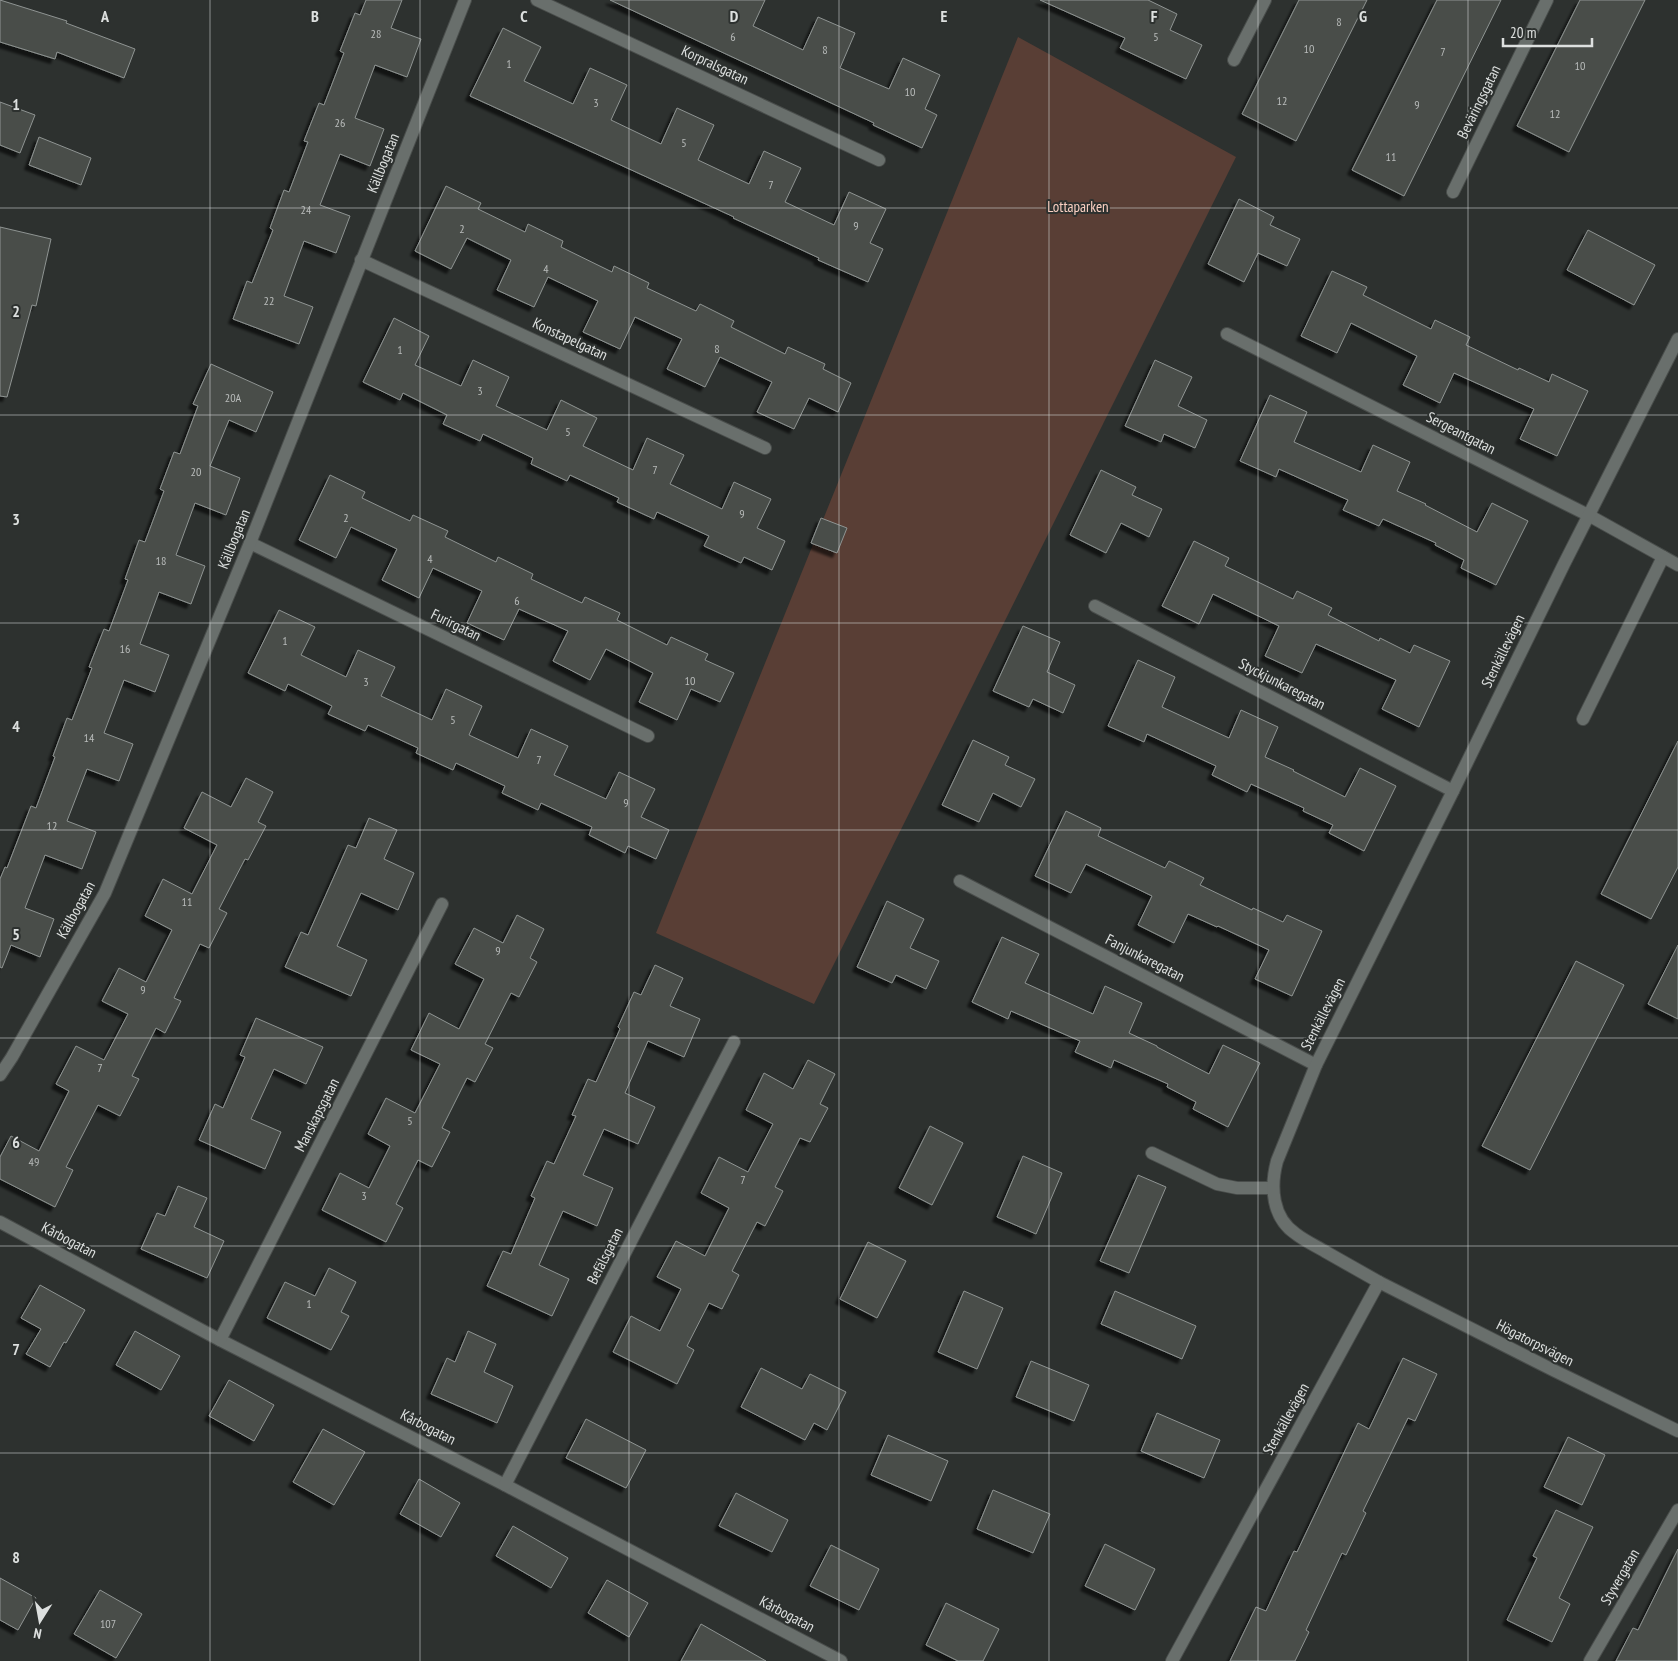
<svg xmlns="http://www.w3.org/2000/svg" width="1678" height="1661" font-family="'PT Sans Narrow',sans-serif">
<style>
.green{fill:#593e35}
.building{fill:#484d4a;stroke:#8f9492;filter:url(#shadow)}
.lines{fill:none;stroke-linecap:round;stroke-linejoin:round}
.lane-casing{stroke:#494d4b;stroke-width:14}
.street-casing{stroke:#494d4b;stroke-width:14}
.lane{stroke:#696f6c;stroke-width:12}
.street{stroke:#696f6c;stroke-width:12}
.grid{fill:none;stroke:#dde0df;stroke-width:1;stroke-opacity:0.55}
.labels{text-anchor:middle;stroke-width:4;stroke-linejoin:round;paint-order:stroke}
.number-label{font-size:12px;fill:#b8bbba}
.street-label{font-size:15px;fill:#dde0df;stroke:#2d312f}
.park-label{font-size:15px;fill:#f9cfc1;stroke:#2d312f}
.grid-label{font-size:16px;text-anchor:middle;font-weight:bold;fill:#dde0df;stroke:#2d312f;stroke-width:4;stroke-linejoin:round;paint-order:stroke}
</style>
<defs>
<filter id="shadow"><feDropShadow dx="-4.5" dy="4.5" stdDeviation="1" flood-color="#0009"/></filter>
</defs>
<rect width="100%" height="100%" fill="#2d312f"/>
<!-- green -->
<path class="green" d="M 1018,37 L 1236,157 L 814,1004 L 656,933 Z"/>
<!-- building -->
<g class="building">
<path d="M 0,0 L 67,21 L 66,23 L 135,49 L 124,78 L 57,52 L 55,59 L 0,42 Z"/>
<path d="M 366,0 L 402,0 L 391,28 L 421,39 L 407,77 L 375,65 L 355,118 L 384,129 L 370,166 L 340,154 L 320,205 L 350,216 L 336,253 L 304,241 L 284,296 L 313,307 L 299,344 L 233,319 L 247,281 L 252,283 L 273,230 L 270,228 L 284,190 L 289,192 L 308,142 L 304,141 L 319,103 L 324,105 L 344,53 L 340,51 L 355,13 L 360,15 Z"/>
<path d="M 610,0 L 765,0 L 753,26 L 803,50 L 818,17 L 855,33 L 840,68 L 889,89 L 903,58 L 940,75 L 925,109 L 937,115 L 922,148 L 873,125 L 874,123 Z"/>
<path d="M 1040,0 L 1148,0 L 1177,14 L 1170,30 L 1202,45 L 1186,79 L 1120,48 L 1125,38 Z"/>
<path d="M 1299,0 L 1367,0 L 1296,141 L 1242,114 Z"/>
<path d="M 1437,0 L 1501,0 L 1404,196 L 1352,170 Z"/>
<path d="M 1580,0 L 1645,0 L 1569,152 L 1517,126 Z"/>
<path d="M 503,28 L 541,47 L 524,81 L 573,104 L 590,68 L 627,85 L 611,120 L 661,144 L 677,108 L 714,125 L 698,160 L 749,184 L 764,151 L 801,168 L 785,202 L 834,225 L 849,192 L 886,209 L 870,243 L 883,249 L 868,282 L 818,260 L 819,258 L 733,218 L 734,217 L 470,96 Z"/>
<path d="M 0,102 L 35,115 L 20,153 L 0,145 Z"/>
<path d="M 39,137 L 91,158 L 81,185 L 29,165 Z"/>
<path d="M 446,186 L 481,203 L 478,209 L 525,232 L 528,224 L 563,241 L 561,247 L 612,272 L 614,266 L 649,283 L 647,288 L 696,311 L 700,304 L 734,321 L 731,327 L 785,354 L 788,347 L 825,364 L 823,369 L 851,383 L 838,412 L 809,398 L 794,429 L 757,412 L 772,382 L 720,357 L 705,387 L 667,369 L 682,339 L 635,317 L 620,349 L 583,332 L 598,301 L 548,277 L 534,307 L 497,290 L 511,260 L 467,238 L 451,269 L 415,251 Z"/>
<path d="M 1239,199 L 1274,217 L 1270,225 L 1300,239 L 1287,266 L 1258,253 L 1244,282 L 1208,264 Z"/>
<path d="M 0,227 L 51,239 L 36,306 L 32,305 L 7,397 L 0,396 Z"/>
<path d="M 1588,230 L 1655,265 L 1634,305 L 1567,270 Z"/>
<path d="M 1332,271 L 1367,287 L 1363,295 L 1431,329 L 1435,320 L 1470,337 L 1466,345 L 1518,370 L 1519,368 L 1549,382 L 1552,374 L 1588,391 L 1557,456 L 1520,439 L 1534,409 L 1454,373 L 1440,403 L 1403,385 L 1417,356 L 1351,323 L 1337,353 L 1301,336 Z"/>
<path d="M 394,318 L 429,336 L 415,365 L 461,386 L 473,360 L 509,377 L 496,406 L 547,430 L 561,400 L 597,418 L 583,446 L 633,470 L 647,438 L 684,455 L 670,484 L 722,509 L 734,482 L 771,499 L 757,528 L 785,541 L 772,570 L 744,557 L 741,563 L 704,546 L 709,536 L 657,512 L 654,519 L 617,502 L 619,498 L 570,475 L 567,481 L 531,464 L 533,458 L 483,434 L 480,441 L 443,424 L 447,415 L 403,393 L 400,400 L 363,382 Z"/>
<path d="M 1155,360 L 1192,377 L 1178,406 L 1207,420 L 1195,448 L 1164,434 L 1161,442 L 1125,426 Z"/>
<path d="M 211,364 L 273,392 L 256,432 L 229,420 L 210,466 L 240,478 L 226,515 L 195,503 L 176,555 L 205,566 L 191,604 L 159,592 L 140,644 L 169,655 L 155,692 L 124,680 L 104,733 L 133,744 L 119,781 L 87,769 L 67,821 L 96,832 L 82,869 L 45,855 L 25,908 L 54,919 L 40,957 L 11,945 L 2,968 L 0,967 L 0,879 L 5,867 L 7,868 L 31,806 L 36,808 L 55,757 L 53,756 L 67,718 L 72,720 L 92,668 L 89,667 L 104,629 L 109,631 L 128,580 L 125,579 L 139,540 L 145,542 L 164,491 L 160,489 L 174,452 L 180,454 L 198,406 L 193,404 Z"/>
<path d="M 1270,395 L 1307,412 L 1294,442 L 1361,472 L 1373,445 L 1410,462 L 1397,491 L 1426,504 L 1425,505 L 1477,532 L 1492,503 L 1528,521 L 1496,585 L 1461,568 L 1464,560 L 1435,545 L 1436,543 L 1383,519 L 1379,526 L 1343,510 L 1348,500 L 1279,469 L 1276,477 L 1240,461 Z"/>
<path d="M 1101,470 L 1136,487 L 1132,495 L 1162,509 L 1149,537 L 1121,523 L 1106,553 L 1070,535 Z"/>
<path d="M 330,475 L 365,492 L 362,498 L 410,521 L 413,515 L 448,531 L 445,537 L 496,562 L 498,557 L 533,574 L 531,579 L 582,603 L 585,597 L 620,613 L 617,620 L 667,645 L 671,637 L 708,654 L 705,660 L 734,673 L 720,702 L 691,689 L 677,720 L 639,702 L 653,673 L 606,649 L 590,680 L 553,661 L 568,631 L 519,609 L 504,640 L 467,623 L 482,591 L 433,568 L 419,598 L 382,580 L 397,549 L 351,527 L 336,558 L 299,540 Z"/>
<path d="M 821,518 L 847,528 L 837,553 L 811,543 Z"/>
<path d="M 1194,541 L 1229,558 L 1225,566 L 1293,599 L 1297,591 L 1332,608 L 1328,615 L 1379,641 L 1380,638 L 1410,653 L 1414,645 L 1450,661 L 1419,727 L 1382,709 L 1396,680 L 1316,644 L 1302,673 L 1265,656 L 1279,626 L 1213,594 L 1199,624 L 1162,606 Z"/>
<path d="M 279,610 L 315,627 L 301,655 L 346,677 L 358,650 L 395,667 L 381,696 L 432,720 L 446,689 L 482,706 L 469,735 L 518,758 L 531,729 L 568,746 L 554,775 L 606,799 L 619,772 L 655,789 L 641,817 L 669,830 L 656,859 L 628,846 L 625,853 L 589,835 L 592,827 L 541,803 L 538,810 L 502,793 L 505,786 L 456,763 L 453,770 L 416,753 L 418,748 L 368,725 L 365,731 L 328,714 L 332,706 L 288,684 L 285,691 L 248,673 Z"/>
<path d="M 1023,626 L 1060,642 L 1047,672 L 1075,685 L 1063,713 L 1033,699 L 1029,707 L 993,691 Z"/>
<path d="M 1138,660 L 1175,677 L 1162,707 L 1229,738 L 1241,710 L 1278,727 L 1265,757 L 1294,770 L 1293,771 L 1345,797 L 1360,768 L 1396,786 L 1364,851 L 1329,833 L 1333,825 L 1303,811 L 1304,808 L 1251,784 L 1247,792 L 1212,775 L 1216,766 L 1147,734 L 1144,742 L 1108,726 Z"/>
<path d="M 973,740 L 1009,757 L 1005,765 L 1035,779 L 1021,807 L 993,793 L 979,822 L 942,805 Z"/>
<path d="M 1678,741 L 1678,867 L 1651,919 L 1601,894 Z"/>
<path d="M 246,778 L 273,792 L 258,822 L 266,826 L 248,860 L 245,859 L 219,909 L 227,913 L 209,948 L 200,944 L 174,998 L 181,1001 L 165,1033 L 156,1028 L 132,1076 L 139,1079 L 120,1116 L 98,1105 L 66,1167 L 73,1170 L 55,1207 L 0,1179 L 0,1157 L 11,1136 L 39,1151 L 69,1091 L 56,1084 L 76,1046 L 104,1060 L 128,1014 L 102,1001 L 119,968 L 146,982 L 172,930 L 145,916 L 163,879 L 192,894 L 217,845 L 184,828 L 202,792 L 231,807 Z"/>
<path d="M 1066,811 L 1101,828 L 1098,836 L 1165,868 L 1169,861 L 1204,878 L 1200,885 L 1252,910 L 1253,908 L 1283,922 L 1287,915 L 1322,931 L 1292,996 L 1255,979 L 1269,950 L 1218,926 L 1217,927 L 1188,914 L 1174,943 L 1138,925 L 1152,896 L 1086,864 L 1071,893 L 1035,876 Z"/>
<path d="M 369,818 L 397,830 L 384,859 L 414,873 L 398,910 L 361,893 L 337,946 L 367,960 L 351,996 L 285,967 L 301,932 L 308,935 L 348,845 L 356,848 Z"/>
<path d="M 887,901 L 924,919 L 910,948 L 939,961 L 926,989 L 896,975 L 892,983 L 857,967 Z"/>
<path d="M 517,915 L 544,929 L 530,958 L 537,962 L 519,997 L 511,993 L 485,1044 L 493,1048 L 475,1082 L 467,1078 L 442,1128 L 450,1132 L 432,1167 L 418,1160 L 396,1204 L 403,1208 L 386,1242 L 322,1210 L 340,1173 L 369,1188 L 390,1146 L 368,1134 L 386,1098 L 415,1113 L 440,1064 L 411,1050 L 429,1013 L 459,1029 L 484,979 L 455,964 L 474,928 L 503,943 Z"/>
<path d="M 1002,937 L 1039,954 L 1025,983 L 1093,1014 L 1105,986 L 1142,1003 L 1129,1033 L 1157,1046 L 1157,1047 L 1209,1074 L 1223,1045 L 1260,1063 L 1228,1127 L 1193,1109 L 1196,1102 L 1167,1087 L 1168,1084 L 1114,1060 L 1111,1068 L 1075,1052 L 1080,1041 L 1011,1011 L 1008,1019 L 972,1002 Z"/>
<path d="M 1678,945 L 1678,1019 L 1648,1004 Z"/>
<path d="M 1576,961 L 1624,985 L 1530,1170 L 1482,1146 Z"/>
<path d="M 655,965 L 683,978 L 670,1006 L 700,1019 L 684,1057 L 648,1041 L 625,1093 L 655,1107 L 638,1144 L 604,1129 L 583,1175 L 613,1188 L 597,1226 L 563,1211 L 539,1265 L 569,1279 L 552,1316 L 487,1286 L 503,1251 L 511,1254 L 535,1198 L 531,1196 L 547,1161 L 554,1164 L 576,1116 L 572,1115 L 588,1079 L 596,1082 L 620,1029 L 618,1027 L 634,992 L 641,995 Z"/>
<path d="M 256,1018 L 323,1047 L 306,1084 L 274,1069 L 251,1119 L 281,1132 L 265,1169 L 199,1140 L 215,1104 L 223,1108 L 245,1057 L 240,1055 Z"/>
<path d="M 808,1060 L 835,1074 L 820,1104 L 828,1108 L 810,1142 L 800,1138 L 775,1187 L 783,1191 L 765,1226 L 757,1222 L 732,1271 L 739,1275 L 722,1309 L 709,1303 L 687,1346 L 694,1350 L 677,1384 L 613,1352 L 631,1316 L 660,1331 L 681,1289 L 657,1277 L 676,1241 L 705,1256 L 729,1208 L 701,1193 L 719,1157 L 748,1172 L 773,1124 L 746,1110 L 764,1073 L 793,1089 Z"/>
<path d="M 930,1126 L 963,1143 L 932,1205 L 899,1188 Z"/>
<path d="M 1023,1156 L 1062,1173 L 1036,1234 L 997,1217 Z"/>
<path d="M 1138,1175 L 1166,1187 L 1129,1273 L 1100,1261 Z"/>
<path d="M 178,1186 L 207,1198 L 194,1227 L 224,1241 L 207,1278 L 141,1249 L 157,1213 L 165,1216 Z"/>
<path d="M 868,1242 L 906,1261 L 877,1318 L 840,1299 Z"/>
<path d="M 329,1268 L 356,1282 L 341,1312 L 349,1316 L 331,1350 L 267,1318 L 285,1282 L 315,1296 Z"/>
<path d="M 40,1285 L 85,1310 L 66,1343 L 64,1342 L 50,1367 L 26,1354 L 41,1329 L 21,1318 Z"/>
<path d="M 964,1291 L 1003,1308 L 977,1369 L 938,1352 Z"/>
<path d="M 1115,1291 L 1196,1326 L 1182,1359 L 1101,1324 Z"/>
<path d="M 135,1331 L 180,1356 L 161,1390 L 116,1365 Z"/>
<path d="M 468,1331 L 496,1344 L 484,1372 L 513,1386 L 497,1423 L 431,1394 L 447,1358 L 455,1362 Z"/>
<path d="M 1403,1358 L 1437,1374 L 1415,1421 L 1408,1418 L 1363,1511 L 1366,1513 L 1346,1555 L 1342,1553 L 1306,1630 L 1309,1632 L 1295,1661 L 1230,1661 L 1256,1607 L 1266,1611 L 1294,1551 L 1297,1552 L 1358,1423 L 1369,1429 Z"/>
<path d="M 1031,1361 L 1089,1385 L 1074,1421 L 1016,1397 Z"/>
<path d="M 761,1368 L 802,1389 L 810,1374 L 846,1392 L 827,1430 L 814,1423 L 805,1440 L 741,1407 Z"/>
<path d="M 229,1380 L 274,1405 L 254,1441 L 209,1416 Z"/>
<path d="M 1157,1413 L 1220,1440 L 1204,1478 L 1141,1451 Z"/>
<path d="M 586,1419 L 646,1450 L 626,1488 L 566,1458 Z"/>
<path d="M 323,1429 L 365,1452 L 334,1505 L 293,1482 Z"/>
<path d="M 888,1435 L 948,1461 L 931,1501 L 871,1475 Z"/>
<path d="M 1568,1437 L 1605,1455 L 1582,1505 L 1544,1487 Z"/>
<path d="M 419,1479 L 460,1503 L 441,1537 L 400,1514 Z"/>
<path d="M 993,1490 L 1050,1514 L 1033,1553 L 977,1529 Z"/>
<path d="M 736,1493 L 788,1520 L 772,1552 L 719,1526 Z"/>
<path d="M 1556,1510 L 1593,1527 L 1559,1598 L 1570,1604 L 1552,1642 L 1507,1620 L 1537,1558 L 1533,1556 Z"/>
<path d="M 513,1526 L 568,1558 L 551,1588 L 496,1556 Z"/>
<path d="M 1105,1544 L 1155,1569 L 1135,1610 L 1085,1586 Z"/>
<path d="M 831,1545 L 879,1569 L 859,1610 L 810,1586 Z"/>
<path d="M 1678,1549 L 1678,1661 L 1616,1661 L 1633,1628 L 1638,1630 Z"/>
<path d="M 0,1578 L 36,1598 L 18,1630 L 0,1620 Z"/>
<path d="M 607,1580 L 648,1603 L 629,1637 L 588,1613 Z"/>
<path d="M 100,1590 L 142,1614 L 116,1658 L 74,1634 Z"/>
<path d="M 946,1603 L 999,1629 L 983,1661 L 958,1661 L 926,1645 Z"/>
<path d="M 701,1624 L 766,1661 L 681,1661 Z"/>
</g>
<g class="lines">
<!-- lane casing -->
<g class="lane-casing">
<path id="lane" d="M 1583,719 L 1663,557"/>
</g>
<!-- street casing -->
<g class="street-casing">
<g id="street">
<path d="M 537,0 L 879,160"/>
<path d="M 1234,60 L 1265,0"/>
<path d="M 1453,192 L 1547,0"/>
<path d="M 361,260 L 765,448"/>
<path d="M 1227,334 L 1590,516 L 1678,565"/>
<path d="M 250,543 L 648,736"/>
<path d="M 1095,606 L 1453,791"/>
<path d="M 960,881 L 1316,1065"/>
<path d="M 0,1075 L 12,1057 L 105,893 L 250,543 L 465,0"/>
<path d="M 1152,1153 L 1217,1184 L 1237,1188 L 1272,1188"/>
<path d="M 0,1222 L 220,1340 L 505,1485 L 841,1661"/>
<path d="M 1379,1282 L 1553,1370 L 1678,1431"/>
<path d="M 220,1340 L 442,904"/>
<path d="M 505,1485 L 734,1042"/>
<path d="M 1172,1661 L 1379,1282 C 1361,1272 1344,1262 1326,1252 C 1316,1246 1305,1241 1296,1234 C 1272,1218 1270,1187 1277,1161 L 1316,1065 L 1453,791 L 1564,564 L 1678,339"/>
<path d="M 1590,1661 L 1678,1510"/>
</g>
</g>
<!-- lane -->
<use href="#lane" class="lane"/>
<!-- street -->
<use href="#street" class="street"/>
</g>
<!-- grid -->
<path class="grid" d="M 210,0 L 210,1661M 420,0 L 420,1661M 629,0 L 629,1661M 839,0 L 839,1661M 1049,0 L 1049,1661M 1258,0 L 1258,1661M 1468,0 L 1468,1661M 0,208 L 1678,208M 0,415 L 1678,415M 0,623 L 1678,623M 0,830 L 1678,830M 0,1038 L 1678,1038M 0,1246 L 1678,1246M 0,1453 L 1678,1453"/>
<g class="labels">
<!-- number labels -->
<g class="number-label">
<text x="1339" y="26">8</text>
<text x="376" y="38">28</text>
<text x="733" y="41">6</text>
<text x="1156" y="41">5</text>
<text x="1309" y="53">10</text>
<text x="825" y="54">8</text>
<text x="1443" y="56">7</text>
<text x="509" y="68">1</text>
<text x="1580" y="70">10</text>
<text x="910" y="96">10</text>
<text x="1282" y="105">12</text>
<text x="596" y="107">3</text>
<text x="1417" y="109">9</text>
<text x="1555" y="118">12</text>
<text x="340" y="127">26</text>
<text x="684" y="147">5</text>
<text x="1391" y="161">11</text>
<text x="771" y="189">7</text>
<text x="306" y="214">24</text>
<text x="856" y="230">9</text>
<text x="462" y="233">2</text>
<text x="546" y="273">4</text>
<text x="269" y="305">22</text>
<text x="717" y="353">8</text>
<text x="400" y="354">1</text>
<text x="480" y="395">3</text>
<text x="233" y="402">20A</text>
<text x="568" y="436">5</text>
<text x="655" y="474">7</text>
<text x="196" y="476">20</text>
<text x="742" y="518">9</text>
<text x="346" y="522">2</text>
<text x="430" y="563">4</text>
<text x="161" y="565">18</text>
<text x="517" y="605">6</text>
<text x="285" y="645">1</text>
<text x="125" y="653">16</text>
<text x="690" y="685">10</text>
<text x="366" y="686">3</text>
<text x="453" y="724">5</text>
<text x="89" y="742">14</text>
<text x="539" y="764">7</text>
<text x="626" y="807">9</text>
<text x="52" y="830">12</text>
<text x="187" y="906">11</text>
<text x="498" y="955">9</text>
<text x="143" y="994">9</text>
<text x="100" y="1072">7</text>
<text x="410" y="1125">5</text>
<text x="34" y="1166">49</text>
<text x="743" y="1184">7</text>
<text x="364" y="1200">3</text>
<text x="309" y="1308">1</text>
<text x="108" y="1628">107</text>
</g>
<!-- street labels -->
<g class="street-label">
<text transform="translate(715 65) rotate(25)" y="5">Korpralsgatan</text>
<text transform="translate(1479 102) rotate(-64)" y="5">Beväringsgatan</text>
<text transform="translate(383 163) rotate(-68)" y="5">Källbogatan</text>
<text transform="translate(570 339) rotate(25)" y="5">Konstapelgatan</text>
<text transform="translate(1461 433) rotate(27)" y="5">Sergeantgatan</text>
<text transform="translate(234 539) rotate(-68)" y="5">Källbogatan</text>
<text transform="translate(456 625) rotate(26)" y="5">Furirgatan</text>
<text transform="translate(1503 651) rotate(-64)" y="5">Stenkällevägen</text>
<text transform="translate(1282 684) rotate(27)" y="5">Styckjunkaregatan</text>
<text transform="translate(76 910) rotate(-61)" y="5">Källbogatan</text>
<text transform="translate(1145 958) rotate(27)" y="5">Fanjunkaregatan</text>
<text transform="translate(1323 1014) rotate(-63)" y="5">Stenkällevägen</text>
<text transform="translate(317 1115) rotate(-63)" y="5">Manskapsgatan</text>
<text transform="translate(69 1240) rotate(28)" y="5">Kårbogatan</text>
<text transform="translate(605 1256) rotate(-63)" y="5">Befälsgatan</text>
<text transform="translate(1535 1343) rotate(27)" y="5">Högatorpsvägen</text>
<text transform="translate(1286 1419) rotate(-61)" y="5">Stenkällevägen</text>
<text transform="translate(428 1427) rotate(27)" y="5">Kårbogatan</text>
<text transform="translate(1620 1577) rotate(-60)" y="5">Styvergatan</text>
<text transform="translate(787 1614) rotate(28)" y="5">Kårbogatan</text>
</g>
<!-- park labels -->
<g class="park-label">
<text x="1078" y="212">Lottaparken</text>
</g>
</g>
<g class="grid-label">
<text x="105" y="22">A</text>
<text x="315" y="22">B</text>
<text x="524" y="22">C</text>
<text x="734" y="22">D</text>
<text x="944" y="22">E</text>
<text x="1154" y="22">F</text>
<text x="1363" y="22">G</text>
<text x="16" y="110">1</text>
<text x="16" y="317">2</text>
<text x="16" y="525">3</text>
<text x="16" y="732">4</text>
<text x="16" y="940">5</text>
<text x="16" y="1148">6</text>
<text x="16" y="1355">7</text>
<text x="16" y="1563">8</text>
</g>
<!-- north arrow -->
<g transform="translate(40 1621) rotate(191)" stroke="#2d312f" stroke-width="4" paint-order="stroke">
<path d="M0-4L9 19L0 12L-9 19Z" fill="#dde0df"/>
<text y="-8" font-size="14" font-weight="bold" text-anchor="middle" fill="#dde0df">N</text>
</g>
<!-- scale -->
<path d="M1503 38v8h89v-8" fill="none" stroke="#dde0df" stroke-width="2.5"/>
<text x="1510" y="38" font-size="15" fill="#dde0df" stroke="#2d312f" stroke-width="4" paint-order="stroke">20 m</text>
</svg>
